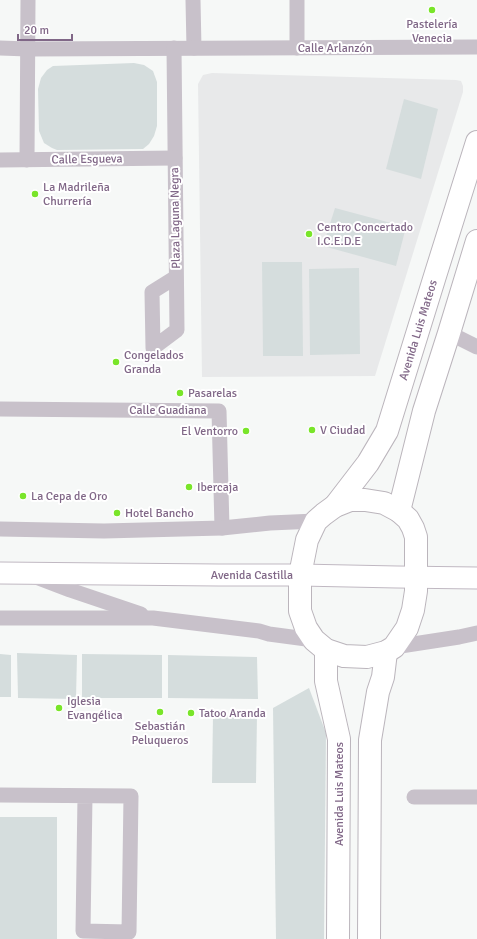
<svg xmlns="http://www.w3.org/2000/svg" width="477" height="939" font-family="Signika,sans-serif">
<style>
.built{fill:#e8e9ea}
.green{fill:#d5dddd}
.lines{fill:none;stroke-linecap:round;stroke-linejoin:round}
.secondary-casing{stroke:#c0b8c2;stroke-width:23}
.highway-casing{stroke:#bbb5bc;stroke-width:24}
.street{stroke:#c8c1ca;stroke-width:15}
.secondary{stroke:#fff;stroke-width:21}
.highway{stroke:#fff;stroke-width:22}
.poi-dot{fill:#79e529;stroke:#fff;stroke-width:1.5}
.labels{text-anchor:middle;stroke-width:4;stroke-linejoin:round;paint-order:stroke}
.poi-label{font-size:12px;fill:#806787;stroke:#fff;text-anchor:start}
.street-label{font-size:12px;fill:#806787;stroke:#fff}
</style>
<rect width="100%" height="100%" fill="#f6f8f7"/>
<!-- built -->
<path class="built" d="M 212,73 L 456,80 L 461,81 L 463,86 L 463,92 L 375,376 L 202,377 L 198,84 L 203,75 Z"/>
<!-- green -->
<g class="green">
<path d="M 134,63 L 144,65 L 153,71 L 157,82 L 157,126 L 154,136 L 149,144 L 143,149 L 57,150 L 52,148 L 44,143 L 39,131 L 38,89 L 41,78 L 47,70 L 53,66 Z"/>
<path d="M 404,99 L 438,109 L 421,179 L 386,169 Z"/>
<path d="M 335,208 L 406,227 L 396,266 L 323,246 Z"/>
<path d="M 262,262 L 302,262 L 303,356 L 263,356 Z"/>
<path d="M 359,268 L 360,354 L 310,355 L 309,269 Z"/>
<path d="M 17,653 L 77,655 L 76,699 L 18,698 Z"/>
<path d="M 0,654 L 11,655 L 11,697 L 0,697 Z"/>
<path d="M 82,654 L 162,655 L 162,698 L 82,698 Z"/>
<path d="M 168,655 L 257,657 L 258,699 L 168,698 Z"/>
<path d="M 309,688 L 326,733 L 324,939 L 276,939 L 273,708 Z"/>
<path d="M 213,715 L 257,715 L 256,783 L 212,783 Z"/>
<rect x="0" y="817" width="57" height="122"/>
</g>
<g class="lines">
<!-- secondary casing -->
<g class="secondary-casing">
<path id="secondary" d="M 0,573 L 219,575 L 300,575 L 397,577 L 477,578"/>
</g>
<!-- highway casing -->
<g class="highway-casing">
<g id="highway">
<path d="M 350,500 L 365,500 L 384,503 L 399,511 L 408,519 L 413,528 L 416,537 L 416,591 L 413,610 L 407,628 L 394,647 L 386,652 L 367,657 L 344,656 L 326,650 L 314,640 L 306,628 L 300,611 L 300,575 L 307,540 L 316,521 L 324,514 L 335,506 Z"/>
<path d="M 335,506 L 368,463 L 387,431 L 435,276 L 477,142"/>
<path d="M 399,511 L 424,411 L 449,333 L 477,241"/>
<path d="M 326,650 L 326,681 L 339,739 L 338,939"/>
<path d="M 369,939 L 370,740 L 378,692 L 383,677 L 386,652"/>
</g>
</g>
<!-- street -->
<g class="street">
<path d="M 193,0 L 194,48"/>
<path d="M 0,48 L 28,49 L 477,47"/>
<path d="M 174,48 L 177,330 L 153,348 L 152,292 L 176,277"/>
<path d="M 297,48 L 297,0"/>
<path d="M 0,160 L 175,158"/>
<path d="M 27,160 L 28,0"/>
<path d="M 449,333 L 477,347"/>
<path d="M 0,409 L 219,411 L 222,528"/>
<path d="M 0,529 L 104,531 L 222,528 L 270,523 L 316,521"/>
<path d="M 36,577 L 70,590 L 141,614"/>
<path d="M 0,618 L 153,618 L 259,631 L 269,634 L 314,640"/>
<path d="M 394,647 L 459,637 L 477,633"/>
<path d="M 0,795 L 131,796 L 129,932 L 83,931 L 85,796"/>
<path d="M 414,797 L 477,797"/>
</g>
<!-- secondary -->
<use href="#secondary" class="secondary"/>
<!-- highway -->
<use href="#highway" class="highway"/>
</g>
<!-- markers -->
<g class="poi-dot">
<circle cx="432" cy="10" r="4"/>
<circle cx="35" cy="194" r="4"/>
<circle cx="309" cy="234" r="4"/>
<circle cx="116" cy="362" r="4"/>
<circle cx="180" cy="393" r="4"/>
<circle cx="312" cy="430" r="4"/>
<circle cx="246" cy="431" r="4"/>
<circle cx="189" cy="487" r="4"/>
<circle cx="23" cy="496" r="4"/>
<circle cx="117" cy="513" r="4"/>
<circle cx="59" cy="708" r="4"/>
<circle cx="160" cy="712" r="4"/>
<circle cx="191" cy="713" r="4"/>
</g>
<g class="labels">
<!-- poi labels -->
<g class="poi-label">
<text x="432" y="28" text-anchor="middle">Pastelería<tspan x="432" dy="14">Venecia</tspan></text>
<text x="43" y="191">La Madrileña<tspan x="43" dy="14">Churrería</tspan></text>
<text x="317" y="231">Centro Concertado<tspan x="317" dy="14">I.C.E.D.E</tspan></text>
<text x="124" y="359">Congelados<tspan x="124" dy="14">Granda</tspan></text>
<text x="188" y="397">Pasarelas</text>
<text x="320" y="434">V Ciudad</text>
<text x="238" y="435" text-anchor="end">El Ventorro</text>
<text x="197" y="491">Ibercaja</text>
<text x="31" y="500">La Cepa de Oro</text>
<text x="125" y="517">Hotel Bancho</text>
<text x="67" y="705">Iglesia<tspan x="67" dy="14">Evangélica</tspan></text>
<text x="199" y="717">Tatoo Aranda</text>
<text x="160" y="730" text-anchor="middle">Sebastián<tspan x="160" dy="14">Peluqueros</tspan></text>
</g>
<!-- street labels -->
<g class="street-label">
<text x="335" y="52">Calle Arlanzón</text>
<text transform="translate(87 159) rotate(-1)" y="4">Calle Esgueva</text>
<text transform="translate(175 218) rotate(-91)" y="4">Plaza Laguna Negra</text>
<text transform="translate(418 330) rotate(-73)" y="4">Avenida Luis Mateos</text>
<text x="168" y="414">Calle Guadiana</text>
<text x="252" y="579">Avenida Castilla</text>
<text transform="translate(339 794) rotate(-90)" y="4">Avenida Luis Mateos</text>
</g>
</g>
<!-- scale -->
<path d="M18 34v6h54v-6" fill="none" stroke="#806787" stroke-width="2"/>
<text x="24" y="34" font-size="12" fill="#806787" stroke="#ffffff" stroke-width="3" paint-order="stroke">20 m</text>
</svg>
